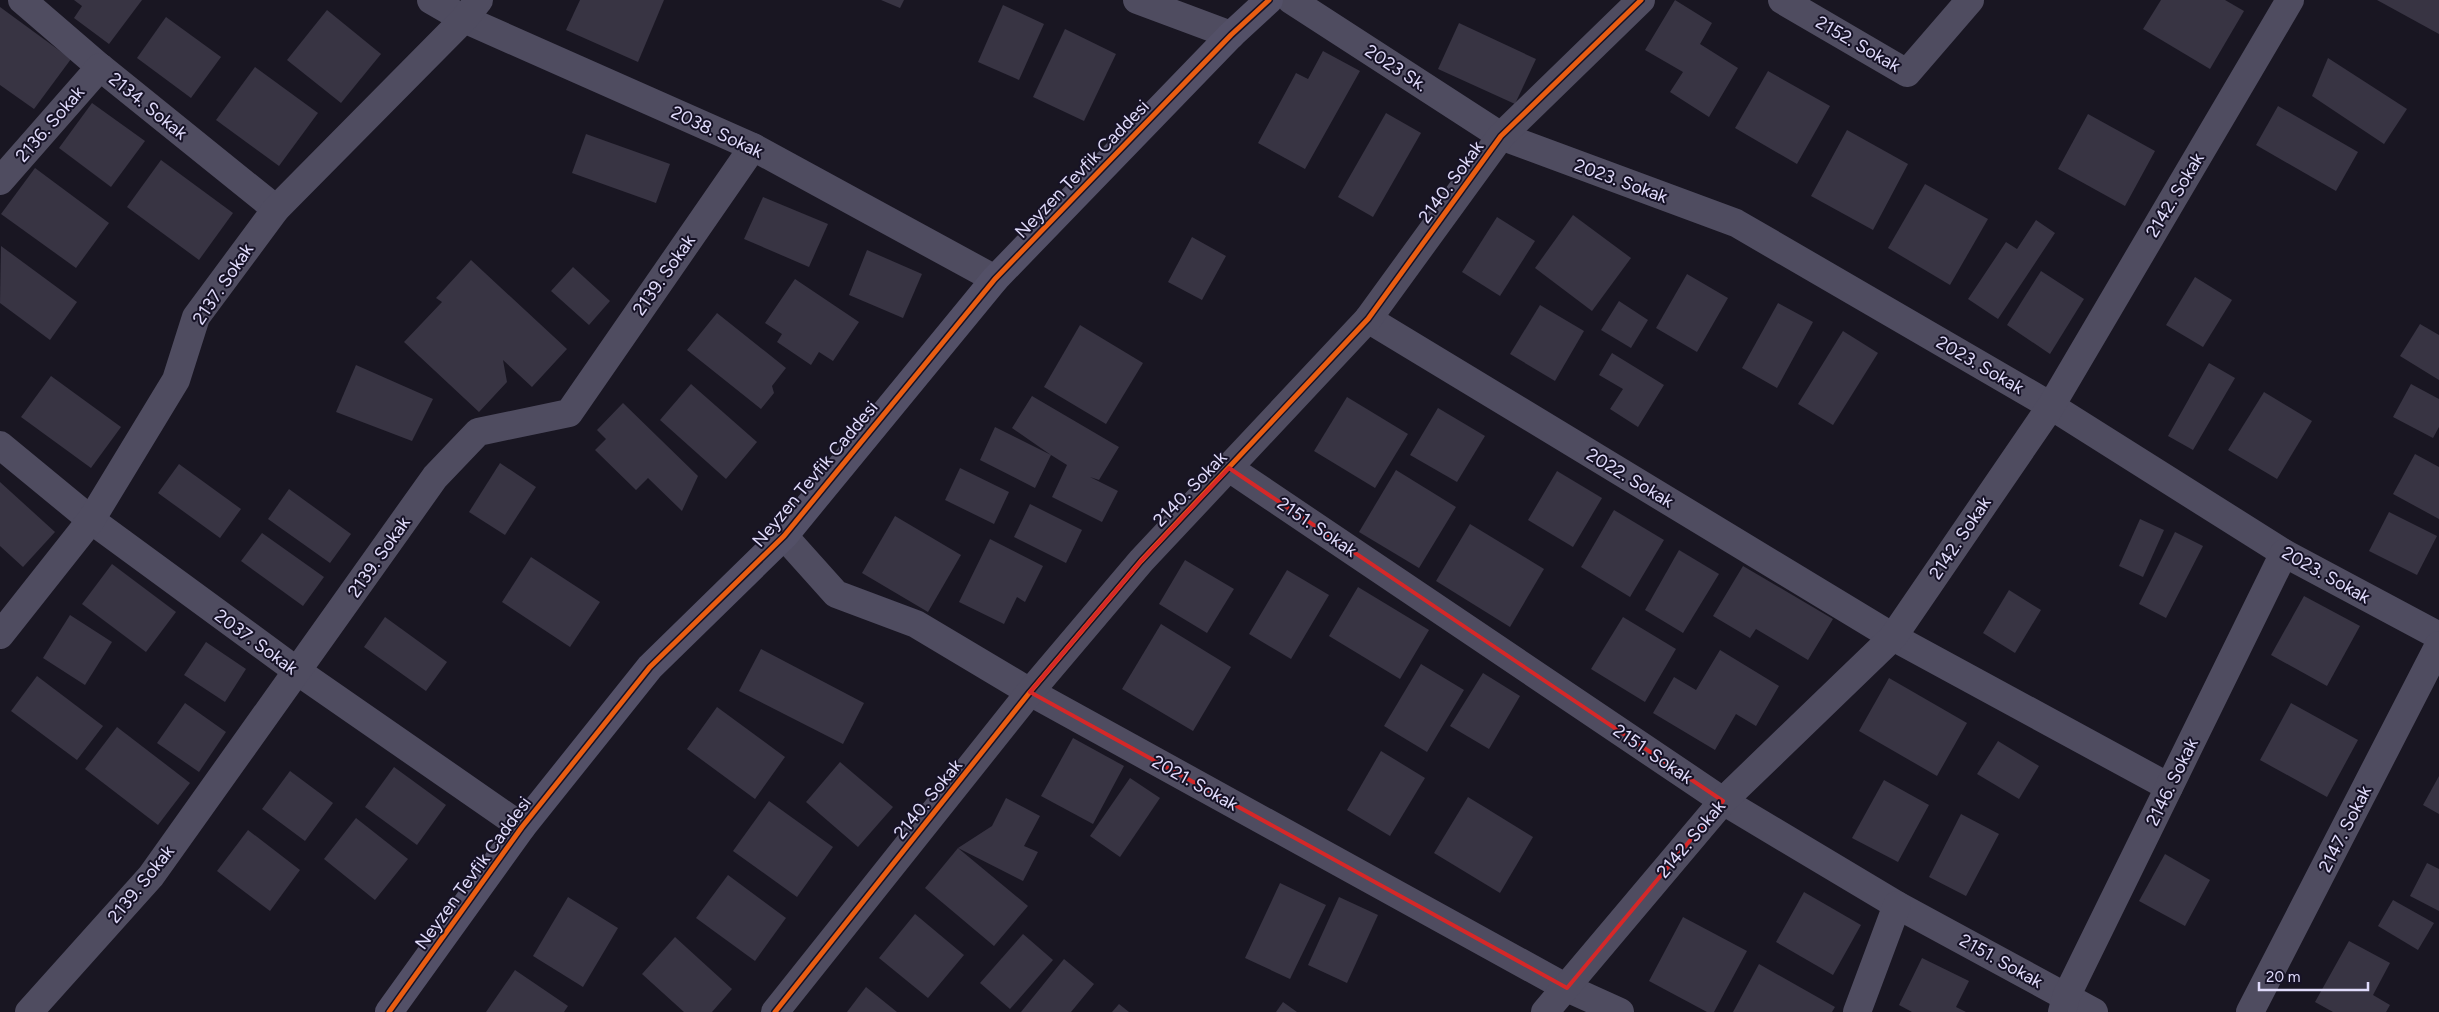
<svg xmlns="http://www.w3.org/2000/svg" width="2439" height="1012" font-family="Figtree,sans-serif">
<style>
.building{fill:#383443}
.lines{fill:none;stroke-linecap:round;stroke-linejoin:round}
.street{stroke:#4f4c60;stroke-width:28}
.secondary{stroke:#535067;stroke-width:28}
.cycleway-casing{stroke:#161226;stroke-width:8}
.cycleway{stroke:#e95d12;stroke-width:5}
.marked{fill:none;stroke:#d62828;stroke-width:4;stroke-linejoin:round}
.labels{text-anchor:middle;stroke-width:4;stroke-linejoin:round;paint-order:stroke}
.street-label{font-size:18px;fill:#e0dbfb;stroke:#161226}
</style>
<rect width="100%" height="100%" fill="#191622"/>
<!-- building -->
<g class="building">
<path d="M 74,0 L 142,0 L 109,44 L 74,18 L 82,6 Z"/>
<path d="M 580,0 L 664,0 L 638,62 L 566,30 Z"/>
<path d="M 881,0 L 904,0 L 900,8 Z"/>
<path d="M 1675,0 L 1712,23 L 1700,44 L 1738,68 L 1709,117 L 1670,92 L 1683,72 L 1645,50 Z"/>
<path d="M 2161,0 L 2225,0 L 2244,11 L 2210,69 L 2143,29 Z"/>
<path d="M 2377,0 L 2439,0 L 2439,34 Z"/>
<path d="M 1003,5 L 1044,24 L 1019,80 L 978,62 Z"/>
<path d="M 0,7 L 71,59 L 34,109 L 0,85 Z"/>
<path d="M 327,10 L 381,54 L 341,103 L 287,60 Z"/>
<path d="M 166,17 L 221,57 L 191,98 L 137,58 Z"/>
<path d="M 1459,23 L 1536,59 L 1515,104 L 1438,69 Z"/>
<path d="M 1065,29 L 1116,54 L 1084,121 L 1033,97 Z"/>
<path d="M 1323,51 L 1360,71 L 1305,169 L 1258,143 L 1296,73 L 1308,79 Z"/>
<path d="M 2328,58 L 2407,109 L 2384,144 L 2312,96 Z"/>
<path d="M 255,67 L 318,113 L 279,166 L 216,120 Z"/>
<path d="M 1768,71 L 1830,106 L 1797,164 L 1735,128 Z"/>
<path d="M 92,103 L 145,141 L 111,187 L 59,148 Z"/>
<path d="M 2278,106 L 2358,152 L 2336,191 L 2256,145 Z"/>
<path d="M 1386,113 L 1421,133 L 1373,217 L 1338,197 Z"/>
<path d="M 2088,114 L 2155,151 L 2125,206 L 2058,169 Z"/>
<path d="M 1847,130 L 1908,164 L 1873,230 L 1811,196 Z"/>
<path d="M 586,134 L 670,164 L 656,203 L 572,173 Z"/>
<path d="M 161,160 L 233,213 L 199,260 L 127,207 Z"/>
<path d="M 35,168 L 109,223 L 76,268 L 1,214 Z"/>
<path d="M 1925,184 L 1988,219 L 1950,285 L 1888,248 Z"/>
<path d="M 763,197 L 828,224 L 809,267 L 744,239 Z"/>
<path d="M 1573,215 L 1631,258 L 1592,311 L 1535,268 Z"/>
<path d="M 1497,217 L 1535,241 L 1500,296 L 1462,272 Z"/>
<path d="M 2036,220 L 2055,233 L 1998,319 L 1968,299 L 2006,242 L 2017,249 Z"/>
<path d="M 1192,237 L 1226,256 L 1202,300 L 1168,282 Z"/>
<path d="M 1,246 L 77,302 L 50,340 L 0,303 Z"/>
<path d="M 867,250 L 922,274 L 903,318 L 849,295 Z"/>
<path d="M 471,260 L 567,349 L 532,387 L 503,360 L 507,382 L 479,412 L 404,342 L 442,302 L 436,298 Z"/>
<path d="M 573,267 L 610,301 L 589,325 L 551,291 Z"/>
<path d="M 2041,271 L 2084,299 L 2050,354 L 2007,325 Z"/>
<path d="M 1687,274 L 1728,298 L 1697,352 L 1656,328 Z"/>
<path d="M 2195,277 L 2232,300 L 2203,347 L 2166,325 Z"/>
<path d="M 795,279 L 859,322 L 833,361 L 819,352 L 811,365 L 777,342 L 782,334 L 765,323 Z"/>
<path d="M 1619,301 L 1648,320 L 1631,348 L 1601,330 Z"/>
<path d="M 1778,303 L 1813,322 L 1777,388 L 1742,368 Z"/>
<path d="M 1540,305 L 1584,331 L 1555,381 L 1510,354 Z"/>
<path d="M 717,313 L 786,368 L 772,386 L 774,393 L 761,409 L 687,350 Z"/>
<path d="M 2420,324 L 2439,335 L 2439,380 L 2400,356 Z"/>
<path d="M 1080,325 L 1143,363 L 1106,424 L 1044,387 Z"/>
<path d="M 1843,331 L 1878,353 L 1833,425 L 1798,404 Z"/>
<path d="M 1612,353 L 1664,385 L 1638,427 L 1610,409 L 1623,389 L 1599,375 Z"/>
<path d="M 2209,363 L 2235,378 L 2193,450 L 2168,436 Z"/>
<path d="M 356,365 L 433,399 L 412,441 L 336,412 Z"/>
<path d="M 51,376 L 121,427 L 91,468 L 21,417 Z"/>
<path d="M 691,384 L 757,442 L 726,479 L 660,420 Z"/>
<path d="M 2411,384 L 2439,399 L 2439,427 L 2433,438 L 2393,417 Z"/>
<path d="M 2264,392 L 2312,421 L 2277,479 L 2228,450 Z"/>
<path d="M 1032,396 L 1119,447 L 1099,480 L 1090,477 L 1118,491 L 1102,522 L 1052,497 L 1067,465 L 1051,455 L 1035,488 L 980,460 L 995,427 L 1051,455 L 1012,428 Z"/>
<path d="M 1347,397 L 1408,434 L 1375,488 L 1314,451 Z"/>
<path d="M 623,403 L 698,476 L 682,511 L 648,478 L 636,490 L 595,450 L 606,439 L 597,430 Z"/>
<path d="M 1438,408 L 1485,436 L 1457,482 L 1410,455 Z"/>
<path d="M 2415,454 L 2439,467 L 2439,519 L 2393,494 Z"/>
<path d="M 500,463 L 536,487 L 505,535 L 469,512 Z"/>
<path d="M 179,464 L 241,509 L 220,538 L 158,493 Z"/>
<path d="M 960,468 L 1009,492 L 994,524 L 945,500 Z"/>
<path d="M 1396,470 L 1456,507 L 1419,568 L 1359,532 Z"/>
<path d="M 1557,471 L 1602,498 L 1573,547 L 1528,520 Z"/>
<path d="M 0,482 L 55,532 L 23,567 L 0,546 Z"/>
<path d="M 289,489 L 351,534 L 330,563 L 268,519 Z"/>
<path d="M 1030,504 L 1082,530 L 1066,563 L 1014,537 Z"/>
<path d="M 1614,510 L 1664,540 L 1630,597 L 1581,567 Z"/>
<path d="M 2389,512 L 2437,536 L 2417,575 L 2369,551 Z"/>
<path d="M 895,516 L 961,555 L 928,612 L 862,573 Z"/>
<path d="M 2140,519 L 2164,530 L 2143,577 L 2119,566 Z"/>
<path d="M 1470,524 L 1544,569 L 1510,627 L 1436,581 Z"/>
<path d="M 2175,532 L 2203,546 L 2166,618 L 2139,604 Z"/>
<path d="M 262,533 L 324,577 L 303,606 L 241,561 Z"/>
<path d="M 990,539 L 1043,566 L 1025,602 L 1017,597 L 1004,624 L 959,602 Z"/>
<path d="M 1679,550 L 1719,574 L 1683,633 L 1645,610 Z"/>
<path d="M 531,557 L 600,602 L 570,647 L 502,602 Z"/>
<path d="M 1185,560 L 1234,589 L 1207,633 L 1159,604 Z"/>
<path d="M 112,564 L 176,612 L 146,652 L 82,604 Z"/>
<path d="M 1743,566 L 1833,619 L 1808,660 L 1756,629 L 1750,638 L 1713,616 Z"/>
<path d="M 1287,570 L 1329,595 L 1291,659 L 1249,634 Z"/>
<path d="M 1358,587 L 1429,630 L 1400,679 L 1329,636 Z"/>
<path d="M 2009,590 L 2041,610 L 2015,653 L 1983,633 Z"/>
<path d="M 2304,596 L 2360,626 L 2327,686 L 2271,655 Z"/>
<path d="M 70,615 L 112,642 L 85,685 L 43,658 Z"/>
<path d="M 385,617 L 447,662 L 426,691 L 364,647 Z"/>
<path d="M 1623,617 L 1676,649 L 1645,702 L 1591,669 Z"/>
<path d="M 1161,624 L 1231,667 L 1193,731 L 1122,689 Z"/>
<path d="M 206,642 L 246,669 L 225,702 L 184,675 Z"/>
<path d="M 761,649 L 864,703 L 843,744 L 739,691 Z"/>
<path d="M 1720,650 L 1779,686 L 1756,726 L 1736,714 L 1715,750 L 1653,713 L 1674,677 L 1696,690 Z"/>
<path d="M 1421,664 L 1464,690 L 1427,752 L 1384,726 Z"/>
<path d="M 1483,673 L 1520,696 L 1489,749 L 1450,726 Z"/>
<path d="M 37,676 L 103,726 L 77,760 L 11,711 Z"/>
<path d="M 1889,678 L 1967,723 L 1937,776 L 1859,731 Z"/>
<path d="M 185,703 L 226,732 L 199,772 L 157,743 Z"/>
<path d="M 2291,703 L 2358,740 L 2327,797 L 2260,760 Z"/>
<path d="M 717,707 L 785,757 L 755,799 L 687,749 Z"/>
<path d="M 117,727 L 190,783 L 158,825 L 85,769 Z"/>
<path d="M 1073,738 L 1124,766 L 1093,824 L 1041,796 Z"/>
<path d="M 1998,741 L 2039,766 L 2019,799 L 1977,774 Z"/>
<path d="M 1381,751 L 1425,778 L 1390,836 L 1347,810 Z"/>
<path d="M 840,762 L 893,807 L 858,847 L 806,802 Z"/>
<path d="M 394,767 L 446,805 L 417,845 L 365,807 Z"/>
<path d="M 290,771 L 333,803 L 305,841 L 262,809 Z"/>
<path d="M 2439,776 L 2439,814 L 2423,805 Z"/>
<path d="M 1130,778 L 1160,798 L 1120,857 L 1090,836 Z"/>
<path d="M 1884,780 L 1929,805 L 1898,862 L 1852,838 Z"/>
<path d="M 1468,797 L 1533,837 L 1500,893 L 1434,853 Z"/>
<path d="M 1006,798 L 1040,816 L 1024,846 L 1038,852 L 1023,881 L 958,848 L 992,826 Z"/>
<path d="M 769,801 L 833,847 L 797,897 L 733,851 Z"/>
<path d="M 1961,814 L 1999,834 L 1966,896 L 1929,877 Z"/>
<path d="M 356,818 L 408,859 L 375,900 L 324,859 Z"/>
<path d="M 248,830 L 300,870 L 270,911 L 217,871 Z"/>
<path d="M 958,848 L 1028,906 L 994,946 L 925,888 Z"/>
<path d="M 2165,854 L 2210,880 L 2185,926 L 2139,901 Z"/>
<path d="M 2427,863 L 2439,869 L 2439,911 L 2410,896 Z"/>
<path d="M 728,875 L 786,918 L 755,961 L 696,918 Z"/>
<path d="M 1280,883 L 1326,905 L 1290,979 L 1245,958 Z"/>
<path d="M 1804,892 L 1861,925 L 1833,975 L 1776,942 Z"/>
<path d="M 568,897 L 618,928 L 583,987 L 533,956 Z"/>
<path d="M 1339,897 L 1378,915 L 1347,983 L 1308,965 Z"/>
<path d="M 2393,900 L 2434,923 L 2418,950 L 2378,926 Z"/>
<path d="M 915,914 L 964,955 L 928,998 L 879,958 Z"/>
<path d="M 1683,917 L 1747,951 L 1714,1012 L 1707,1012 L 1649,981 Z"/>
<path d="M 1023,934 L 1053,960 L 1010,1009 L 980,983 Z"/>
<path d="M 675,937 L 732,989 L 712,1012 L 684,1012 L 642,974 Z"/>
<path d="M 2349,941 L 2390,963 L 2373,995 L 2390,1005 L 2386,1012 L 2333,1012 L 2315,1002 Z"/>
<path d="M 1922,958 L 1969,981 L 1956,1007 L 1966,1012 L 1912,1012 L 1899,1005 Z"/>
<path d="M 1064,959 L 1094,984 L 1071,1012 L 1021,1012 Z"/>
<path d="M 1759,964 L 1835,1007 L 1832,1012 L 1733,1012 Z"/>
<path d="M 515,970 L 568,1006 L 564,1012 L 486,1012 Z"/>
<path d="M 866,987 L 897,1012 L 847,1012 Z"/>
<path d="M 1283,1002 L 1297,1012 L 1276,1012 Z"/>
<path d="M 1119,1004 L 1129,1012 L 1112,1012 Z"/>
</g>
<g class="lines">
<!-- street -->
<g class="street">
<path d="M 22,0 L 100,67 L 276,209"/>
<path d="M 431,0 L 464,19 L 753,147 L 995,279"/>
<path d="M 1137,0 L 1231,35"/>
<path d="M 1291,0 L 1501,136 L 1736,223 L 2051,406 L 2284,553 L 2439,636"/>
<path d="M 1782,0 L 1907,73 L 1970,0"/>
<path d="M 0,181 L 100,67"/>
<path d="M 1368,319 L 1893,637 L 2169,787"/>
<path d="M 0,445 L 91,520 L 297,671 L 522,827"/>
<path d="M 1229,468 L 1723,801 L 1897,905 L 2094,1012"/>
<path d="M 784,536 L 836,594 L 916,624 L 1030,692 L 1567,988 L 1620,1012"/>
<path d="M 0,635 L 91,520 L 176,380 L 196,317 L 276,209 L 464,19 L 479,0"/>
<path d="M 29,1012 L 151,876 L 435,477 L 478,432 L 569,413 L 753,147"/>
<path d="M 775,1012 L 1030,692 L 1141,561 L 1368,319 L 1501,136 L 1641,0"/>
<path d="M 1545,1012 L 1723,801 L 1893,637 L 2051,406 L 2290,0"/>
<path d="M 1857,1012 L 1897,905"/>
<path d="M 2062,1012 L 2066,997 L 2284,553"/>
<path d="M 2250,1012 L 2439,645"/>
</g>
<!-- secondary -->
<path class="secondary" d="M 389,1012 L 522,827 L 650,667 L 784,536 L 995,279 L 1231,35 L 1269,0"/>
<!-- cycleway casing -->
<g class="cycleway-casing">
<g id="cycleway">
<path d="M 389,1012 L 522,827 L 650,667 L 784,536 L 995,279 L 1231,35 L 1269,0"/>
<path d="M 775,1012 L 1030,692 L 1141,561 L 1368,319 L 1501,136 L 1641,0"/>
</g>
</g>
<!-- cycleway -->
<use href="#cycleway" class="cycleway"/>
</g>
<!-- marked area -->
<path class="marked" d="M 1229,468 L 1723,801 L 1567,988 L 1030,692 L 1141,561 Z"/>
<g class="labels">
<!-- street labels -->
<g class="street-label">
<text transform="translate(1858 44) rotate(30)" y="6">2152. Sokak</text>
<text transform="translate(1396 68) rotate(33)" y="6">2023 Sk.</text>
<text transform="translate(148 106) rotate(39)" y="6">2134. Sokak</text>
<text transform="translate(50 124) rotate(-49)" y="6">2136. Sokak</text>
<text transform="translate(717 132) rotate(25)" y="6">2038. Sokak</text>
<text transform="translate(1082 169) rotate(-46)" y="6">Neyzen Tevfik Caddesi</text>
<text transform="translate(1621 181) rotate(20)" y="6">2023. Sokak</text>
<text transform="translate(1451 182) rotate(-54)" y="6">2140. Sokak</text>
<text transform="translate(2175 195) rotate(-59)" y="6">2142. Sokak</text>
<text transform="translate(664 275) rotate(-55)" y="6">2139. Sokak</text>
<text transform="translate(223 284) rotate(-56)" y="6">2137. Sokak</text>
<text transform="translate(1980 365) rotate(30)" y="6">2023. Sokak</text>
<text transform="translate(815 474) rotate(-50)" y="6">Neyzen Tevfik Caddesi</text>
<text transform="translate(1630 478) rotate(31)" y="6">2022. Sokak</text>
<text transform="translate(1190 489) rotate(-46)" y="6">2140. Sokak</text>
<text transform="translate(1317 527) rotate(34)" y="6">2151. Sokak</text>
<text transform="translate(1960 538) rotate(-56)" y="6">2142. Sokak</text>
<text transform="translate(379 557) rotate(-55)" y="6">2139. Sokak</text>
<text transform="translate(2326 575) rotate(29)" y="6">2023. Sokak</text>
<text transform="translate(256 642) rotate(36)" y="6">2037. Sokak</text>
<text transform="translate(1653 754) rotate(34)" y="6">2151. Sokak</text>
<text transform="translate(2172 782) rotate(-64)" y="6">2146. Sokak</text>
<text transform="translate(1195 783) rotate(29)" y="6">2021. Sokak</text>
<text transform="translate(928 799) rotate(-51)" y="6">2140. Sokak</text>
<text transform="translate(2345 829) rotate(-63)" y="6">2147. Sokak</text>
<text transform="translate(1691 839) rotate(-50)" y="6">2142. Sokak</text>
<text transform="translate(473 873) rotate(-54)" y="6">Neyzen Tevfik Caddesi</text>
<text transform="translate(141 884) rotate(-51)" y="6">2139. Sokak</text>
<text transform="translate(2001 961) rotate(29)" y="6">2151. Sokak</text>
</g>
</g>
<!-- scale -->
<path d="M2259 982v8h109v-8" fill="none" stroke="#e0dbfb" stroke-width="2.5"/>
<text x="2266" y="982" font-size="15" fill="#e0dbfb" stroke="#161226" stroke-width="4" paint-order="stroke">20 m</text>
</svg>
